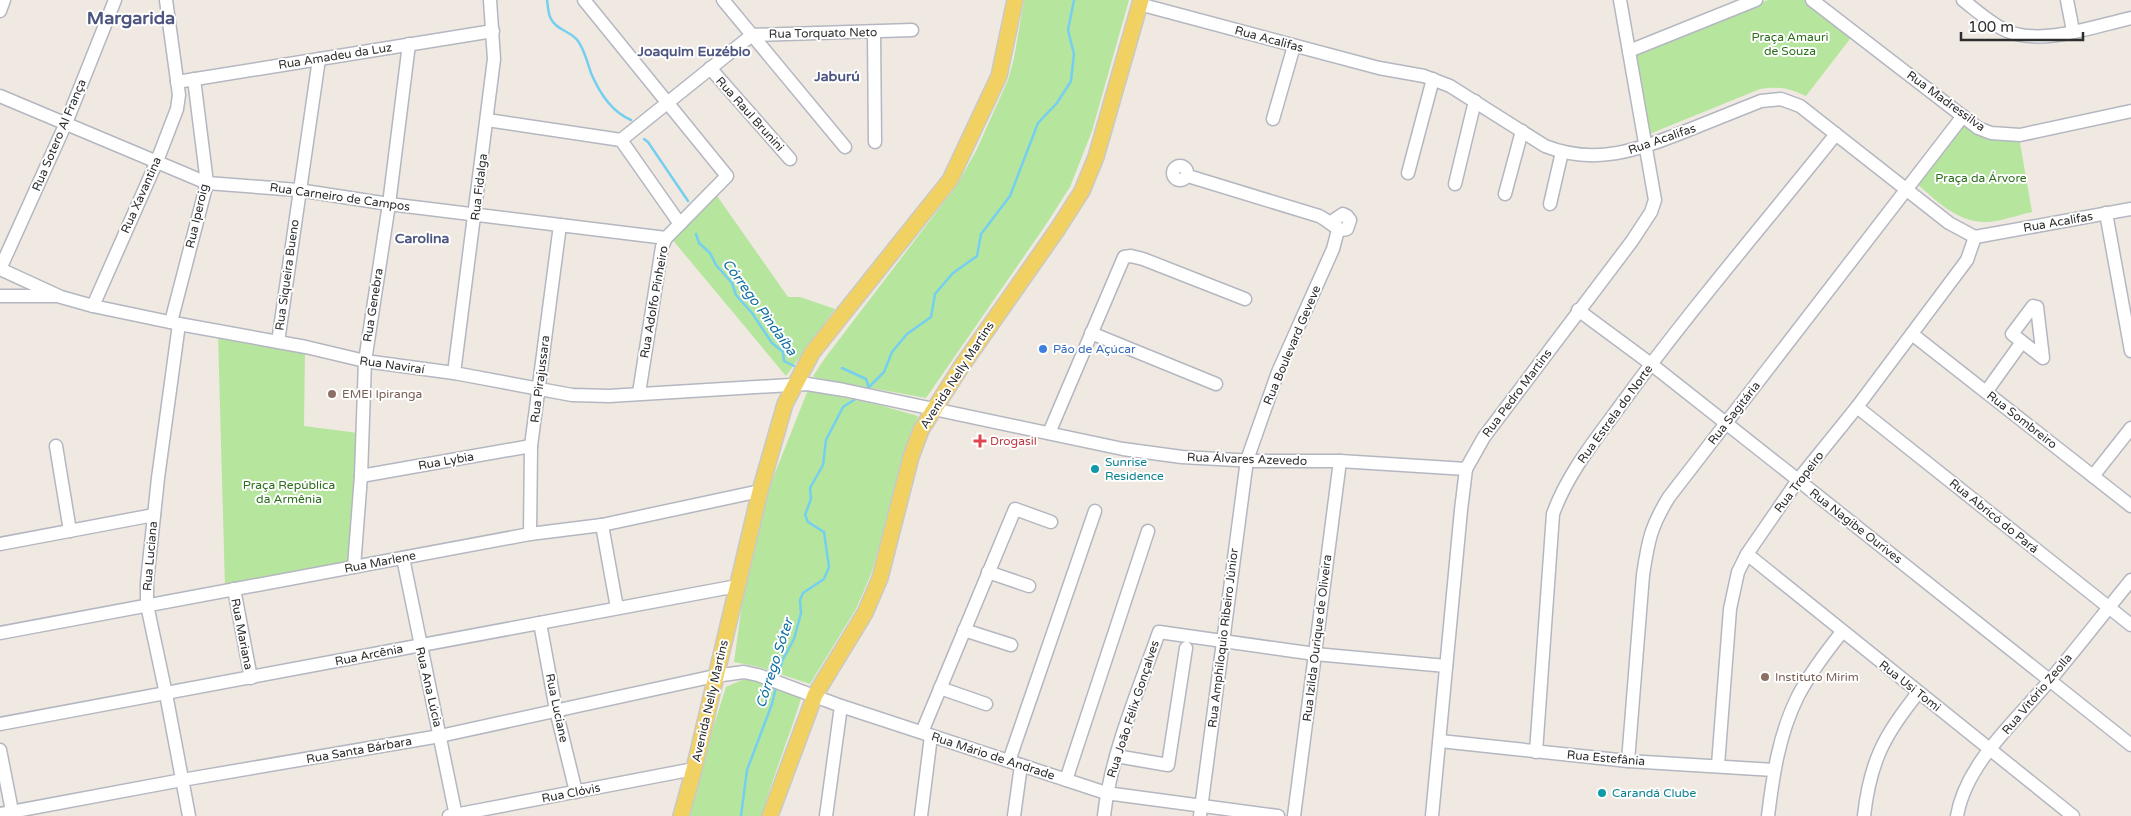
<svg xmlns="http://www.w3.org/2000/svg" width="2131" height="816" font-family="'Varela Round',sans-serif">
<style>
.green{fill:#b6e59e}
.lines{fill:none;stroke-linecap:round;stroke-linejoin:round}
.stream{stroke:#75cff0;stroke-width:2.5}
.minor-casing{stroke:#b4b7c1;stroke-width:15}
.major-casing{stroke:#c9c9c9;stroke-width:18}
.minor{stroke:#fff;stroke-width:12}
.major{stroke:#f2d163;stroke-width:15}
.shop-dot{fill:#3f7fe0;stroke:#fff;stroke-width:2}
.education-dot{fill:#8d6e63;stroke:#fff;stroke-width:2}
.health-dot{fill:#e0444e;stroke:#fff;stroke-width:2}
.culture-dot{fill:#0f9aa8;stroke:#fff;stroke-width:2}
.labels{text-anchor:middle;stroke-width:4;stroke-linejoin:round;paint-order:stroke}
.street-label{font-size:12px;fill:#2e2e2e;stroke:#fff}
.park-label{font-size:12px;fill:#2c6e1b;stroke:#fff}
.shop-label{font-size:12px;fill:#366cbe;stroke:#fff;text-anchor:start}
.education-label{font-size:12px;fill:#785e54;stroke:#fff;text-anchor:start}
.health-label{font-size:12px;fill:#be3a42;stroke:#fff;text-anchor:start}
.culture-label{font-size:12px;fill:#0d838f;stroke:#fff;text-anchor:start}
.neighbourhood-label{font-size:14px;font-weight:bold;fill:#4d5680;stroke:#fff}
.water-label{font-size:14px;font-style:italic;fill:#0d6fa3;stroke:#fff}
.district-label{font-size:18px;font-weight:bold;fill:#4d5680;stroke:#fff}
</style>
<rect width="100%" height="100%" fill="#efe9e1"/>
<!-- green -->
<g class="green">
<path d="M 1024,0 L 1129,0 L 1092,131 L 1070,187 L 1047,223 L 926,398 L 816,378 L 813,376 L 825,358 L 957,185 L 977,149 L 1008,80 L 1014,58 Z"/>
<path d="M 1768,0 L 1804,0 L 1853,35 L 1806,96 C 1789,88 1778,86 1760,89 L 1647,135 L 1633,52 Z"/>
<path d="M 1964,121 L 2019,137 L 2032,212 C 2018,215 1996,223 1983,222 C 1956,221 1936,200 1917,184 Z"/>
<path d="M 715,193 L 788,297 L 800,297 L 835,309 L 786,376 L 671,238 Z"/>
<path d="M 218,335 L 305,351 L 304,426 L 358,433 L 349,564 L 225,587 Z"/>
<path d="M 808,390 L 879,405 L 918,416 L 871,574 L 856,609 L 810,684 L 759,667 L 734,662 L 744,589 L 767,493 Z"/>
<path d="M 742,680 L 760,680 L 802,695 C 790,736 773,775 762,816 L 685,816 L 726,687 Z"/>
</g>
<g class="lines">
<!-- stream -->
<g class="stream">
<path d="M 547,0 C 548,6 548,14 551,19 C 556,30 571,31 578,41 C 585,51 587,62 591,73 C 599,92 612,112 631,120"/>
<path d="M 644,139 L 648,142 L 688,201"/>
<path d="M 696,234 L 699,243 L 710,253 L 716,265 L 732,283 L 736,295 L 752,313 L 772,343 L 783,352 L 784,361 L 794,366"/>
<path d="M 842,368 L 866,379 L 869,388"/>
<path d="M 867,389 L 884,372 L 892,352 L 907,334 L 931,317 L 935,294 L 953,273 L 977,256 L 981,234 L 1010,196 L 1038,123 L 1057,103 L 1071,81 L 1074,54 L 1068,30 L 1074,0"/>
<path d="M 778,679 L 782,661 L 794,639 L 801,613 L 800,600 L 803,593 L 824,579 L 829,567 L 824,532 L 808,522 L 805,515 L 811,499 L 810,488 L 823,465 L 826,440 L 843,407 L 857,398"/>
<path d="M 741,816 L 747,770 L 772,704 L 776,687"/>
</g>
<!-- minor casing -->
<g class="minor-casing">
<g id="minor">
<path d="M 584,0 L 727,176 L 666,238 L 662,247 L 639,393"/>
<path d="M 723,0 L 845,147"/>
<path d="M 1812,0 L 1978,128 L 1991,133 L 2020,135 L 2131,111"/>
<path d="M 1963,0 C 1977,11 1991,24 2007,31 C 2042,46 2095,26 2131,18"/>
<path d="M 2067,0 L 2073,31"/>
<path d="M 1139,4 L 1379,68 L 1424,76 L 1450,86 L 1545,146 C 1595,166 1638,150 1686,131 C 1711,121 1736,111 1761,101 L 1781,99 L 1800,106 L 1949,223 L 1975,237 L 2131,209"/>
<path d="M 0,11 L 4,0"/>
<path d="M 874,32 L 875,142"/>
<path d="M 1629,51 L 1756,0"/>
<path d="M 710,68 L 790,159"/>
<path d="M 177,82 L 493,31"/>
<path d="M 0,96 L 207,183 L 298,190 L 389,204 L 666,238"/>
<path d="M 1273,119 L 1294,46"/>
<path d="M 487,120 L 621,140"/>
<path d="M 621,140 L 752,35 L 912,30"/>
<path d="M 621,140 L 680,224"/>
<circle cx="1180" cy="173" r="7"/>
<path d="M 1408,173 L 1433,79"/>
<path d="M 1188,176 L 1319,216 C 1330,221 1338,233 1347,229 L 1350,220 L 1347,216 L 1343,214 L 1334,220 L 1334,224"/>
<path d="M 1455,184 L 1475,101"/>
<path d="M 1505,194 L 1522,131"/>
<path d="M 1550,204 L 1562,152"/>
<path d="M 2106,213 L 2131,351"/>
<path d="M 0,269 L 61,297 L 93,306 L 179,324 L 306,347 L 365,361 L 454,373 L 572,395 L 609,396 L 807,384 L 844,390 L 1123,449 L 1182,457 L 1255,461 L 1340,461 L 1466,469"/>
<path d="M 0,269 L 66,123 L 115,0"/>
<path d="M 0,296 L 56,296"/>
<path d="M 93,306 L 157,161 L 177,109 L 179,95 L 166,0"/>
<path d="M 2033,306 L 2037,307 L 2043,358 L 2012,334 Z"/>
<path d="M 1578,310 L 1651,364 L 1798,480 L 2131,745"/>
<path d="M 171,322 L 207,183 L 194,79"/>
<path d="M 179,324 L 158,478 L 147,582 L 147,605 L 166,694 L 189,816"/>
<path d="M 1091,333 L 1216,384"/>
<path d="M 1912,334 L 2131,506"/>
<path d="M 278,342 L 319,59"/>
<path d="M 454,373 L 494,59 L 490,0"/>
<path d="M 1986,392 L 2022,342"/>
<path d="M 1857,407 L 2131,625"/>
<path d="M 1049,433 L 1124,257 L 1131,256 L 1143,259 L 1245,299"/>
<path d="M 56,446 L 70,531"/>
<path d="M 361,476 L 531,446"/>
<path d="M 2093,476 L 2131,428"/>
<path d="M 602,525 L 617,608"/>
<path d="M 530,534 L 531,446 L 560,225"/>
<path d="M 0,544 L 154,515"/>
<path d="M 1747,554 L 2073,816"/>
<path d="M 403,558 L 456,816"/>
<path d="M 354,567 L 361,476 L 365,361 L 389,204 L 409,44"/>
<path d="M 988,572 L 1029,586"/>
<path d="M 234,589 L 251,678"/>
<path d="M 540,623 L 556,710 L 576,792"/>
<path d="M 964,630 L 1011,645"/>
<path d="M 0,633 L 530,534 L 602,525 L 760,491"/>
<path d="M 940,688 L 986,704"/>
<path d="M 0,724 L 737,586"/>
<path d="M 922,732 L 1015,509 L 1051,522"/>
<path d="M 1440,741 L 1628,761 L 1774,770"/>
<path d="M 0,750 L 13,816"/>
<path d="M 1536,752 L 1553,514 C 1568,472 1597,438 1623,402 C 1690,310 1765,223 1836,134"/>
<path d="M 1116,756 L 1168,765 L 1186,648"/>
<path d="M 1009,761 L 1095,511"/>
<path d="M 1628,761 L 1643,575 C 1648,541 1651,526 1669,497 L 1963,116"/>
<path d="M 1718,765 L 1730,609 L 1738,572 L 1747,554 L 1798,480 L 1857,407 L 1967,260 L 1975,237"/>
<path d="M 1066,780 L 1148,531"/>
<path d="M 0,814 L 182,780 L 440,736 L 715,676 L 744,672 L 758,675 L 841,706 L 1106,793 L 1278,816"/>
<path d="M 449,816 L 694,769"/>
<path d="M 826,816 L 841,706"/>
<path d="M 921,816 L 931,736"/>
<path d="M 1014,816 L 1021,765"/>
<path d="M 1104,816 C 1111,753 1138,692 1159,632 L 1315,654 L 1446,666"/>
<path d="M 1200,816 L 1247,460 L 1278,372 L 1333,249 L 1338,230"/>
<path d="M 1294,816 L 1340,461"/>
<path d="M 1432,816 L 1461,510 L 1466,469 L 1484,437 L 1632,241 L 1651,212 L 1655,200 L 1620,0"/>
<path d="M 1768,816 C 1773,775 1779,734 1798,696 C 1810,673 1826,652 1842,632"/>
<path d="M 1864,816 C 1870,762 1884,735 1918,693"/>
<path d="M 1957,816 C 1966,763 2016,721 2050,680 C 2078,647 2104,613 2131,580"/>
</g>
</g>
<!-- major casing -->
<g class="major-casing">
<g id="major">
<path d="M 681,816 L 694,769 L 760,491 L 785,404 L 812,353 L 950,180 L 999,76 L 1015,0"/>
<path d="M 770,816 L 815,695 L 865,613 L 880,578 L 911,457 L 921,430 L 961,367 L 1057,230 L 1082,191 L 1096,157 L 1141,0"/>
</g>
</g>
<!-- minor -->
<use href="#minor" class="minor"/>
<!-- major -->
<use href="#major" class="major"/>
</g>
<!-- markers -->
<circle class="shop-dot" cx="1043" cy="349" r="5"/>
<g class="education-dot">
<circle cx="332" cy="394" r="5"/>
<circle cx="1765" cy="677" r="5"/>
</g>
<path class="health-dot" d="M977.5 433.5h5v5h5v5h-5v5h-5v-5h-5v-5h5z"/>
<g class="culture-dot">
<circle cx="1095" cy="469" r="5"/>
<circle cx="1602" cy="793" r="5"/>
</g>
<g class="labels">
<!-- street labels -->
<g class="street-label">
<text transform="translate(823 33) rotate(-1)" y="4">Rua Torquato Neto</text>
<text transform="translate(1269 39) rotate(15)" y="4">Rua Acalifas</text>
<text transform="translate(335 56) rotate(-9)" y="4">Rua Amadeu da Luz</text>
<text transform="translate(1946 101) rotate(36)" y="4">Rua Madressilva</text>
<text transform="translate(750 114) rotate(48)" y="4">Rua Raul Brunini</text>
<text transform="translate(59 135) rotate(-67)" y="4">Rua Sotero Al França</text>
<text transform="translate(1662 139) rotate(-19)" y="4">Rua Acalifas</text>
<text transform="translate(479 187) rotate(-83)" y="4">Rua Fidalga</text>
<text transform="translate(141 195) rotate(-66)" y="4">Rua Xavantina</text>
<text transform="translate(340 197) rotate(8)" y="4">Rua Carneiro de Campos</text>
<text transform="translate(197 216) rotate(-77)" y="4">Rua Iperoig</text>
<text transform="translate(2058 222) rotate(-10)" y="4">Rua Acalifas</text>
<text transform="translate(287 275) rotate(-82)" y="4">Rua Siqueira Bueno</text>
<text transform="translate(654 302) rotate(-80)" y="4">Rua Adolfo Pinheiro</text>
<text transform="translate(373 305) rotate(-81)" y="4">Rua Genebra</text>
<text transform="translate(1292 345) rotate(-67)" y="4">Rua Boulevard Geveve</text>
<text transform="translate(392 365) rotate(8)" y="4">Rua Naviraí</text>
<text transform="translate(957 375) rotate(-57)" y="4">Avenida Nelly Martins</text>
<text transform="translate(540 379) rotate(-83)" y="4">Rua Pirajussara</text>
<text transform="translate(1517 393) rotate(-53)" y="4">Rua Pedro Martins</text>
<text transform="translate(1734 413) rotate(-52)" y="4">Rua Sagitária</text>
<text transform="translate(1615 414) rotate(-54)" y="4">Rua Estrela do Norte</text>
<text transform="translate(2022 420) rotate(38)" y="4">Rua Sombreiro</text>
<text transform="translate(1247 459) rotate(2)" y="4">Rua Álvares Azevedo</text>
<text transform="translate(446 461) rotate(-10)" y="4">Rua Lybia</text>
<text transform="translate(1799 482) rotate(-53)" y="4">Rua Tropeiro</text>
<text transform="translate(1994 516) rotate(39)" y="4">Rua Abricó do Pará</text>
<text transform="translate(1856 526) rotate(38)" y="4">Rua Nagibe Ourives</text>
<text transform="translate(150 556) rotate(-85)" y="4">Rua Luciana</text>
<text transform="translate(380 562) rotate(-11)" y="4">Rua Marlene</text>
<text transform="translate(242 634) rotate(79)" y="4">Rua Mariana</text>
<text transform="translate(1223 638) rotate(-83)" y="4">Rua Amphiloquio Ribeiro Júnior</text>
<text transform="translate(1317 638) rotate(-83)" y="4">Rua Izilda Ourique de Oliveira</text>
<text transform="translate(369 655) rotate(-11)" y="4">Rua Arcênia</text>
<text transform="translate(1910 686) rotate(38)" y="4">Rua Usi Tomi</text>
<text transform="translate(429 687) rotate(77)" y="4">Rua Ana Lúcia</text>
<text transform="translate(2037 694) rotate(-50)" y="4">Rua Vitório Zeolla</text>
<text transform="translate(710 701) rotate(-77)" y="4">Avenida Nelly Martins</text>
<text transform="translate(557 708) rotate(78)" y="4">Rua Luciane</text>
<text transform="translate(1133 709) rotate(-72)" y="4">Rua João Félix Gonçalves</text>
<text transform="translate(359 750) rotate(-10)" y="4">Rua Santa Bárbara</text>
<text transform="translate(993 756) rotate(18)" y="4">Rua Mário de Andrade</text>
<text transform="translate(1606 758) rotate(5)" y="4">Rua Estefânia</text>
<text transform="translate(571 793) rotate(-11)" y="4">Rua Clóvis</text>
</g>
<!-- park labels -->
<g class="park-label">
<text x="1790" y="41">Praça Amauri<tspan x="1790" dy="14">de Souza</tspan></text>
<text x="1981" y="182">Praça da Árvore</text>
<text x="289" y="489">Praça República<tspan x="289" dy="14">da Armênia</tspan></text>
</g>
<!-- shop labels -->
<g class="shop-label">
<text x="1053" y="353">Pão de Açúcar</text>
</g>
<!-- education labels -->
<g class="education-label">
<text x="342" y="398">EMEI Ipiranga</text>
<text x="1775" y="681">Instituto Mirim</text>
</g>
<!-- health labels -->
<g class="health-label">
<text x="990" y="445">Drogasil</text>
</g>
<!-- culture labels -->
<g class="culture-label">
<text x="1105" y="466">Sunrise<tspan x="1105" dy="14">Residence</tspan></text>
<text x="1612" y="797">Carandá Clube</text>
</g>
<!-- neighbourhood labels -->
<g class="neighbourhood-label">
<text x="694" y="56">Joaquim Euzébio</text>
<text x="837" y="81">Jaburú</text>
<text x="422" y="243">Carolina</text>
</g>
<!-- water labels -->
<g class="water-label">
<text transform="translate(760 307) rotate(54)" y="5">Córrego Pindaíba</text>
<text transform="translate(774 663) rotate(-72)" y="5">Córrego Sóter</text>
</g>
<!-- district labels -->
<g class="district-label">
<text x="131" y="24">Margarida</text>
</g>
</g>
<!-- scale -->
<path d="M1961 32v8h122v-8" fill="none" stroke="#2e2e2e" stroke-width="2.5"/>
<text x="1968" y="32" font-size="15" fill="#2e2e2e" stroke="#ffffff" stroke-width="4" paint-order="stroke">100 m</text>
</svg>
